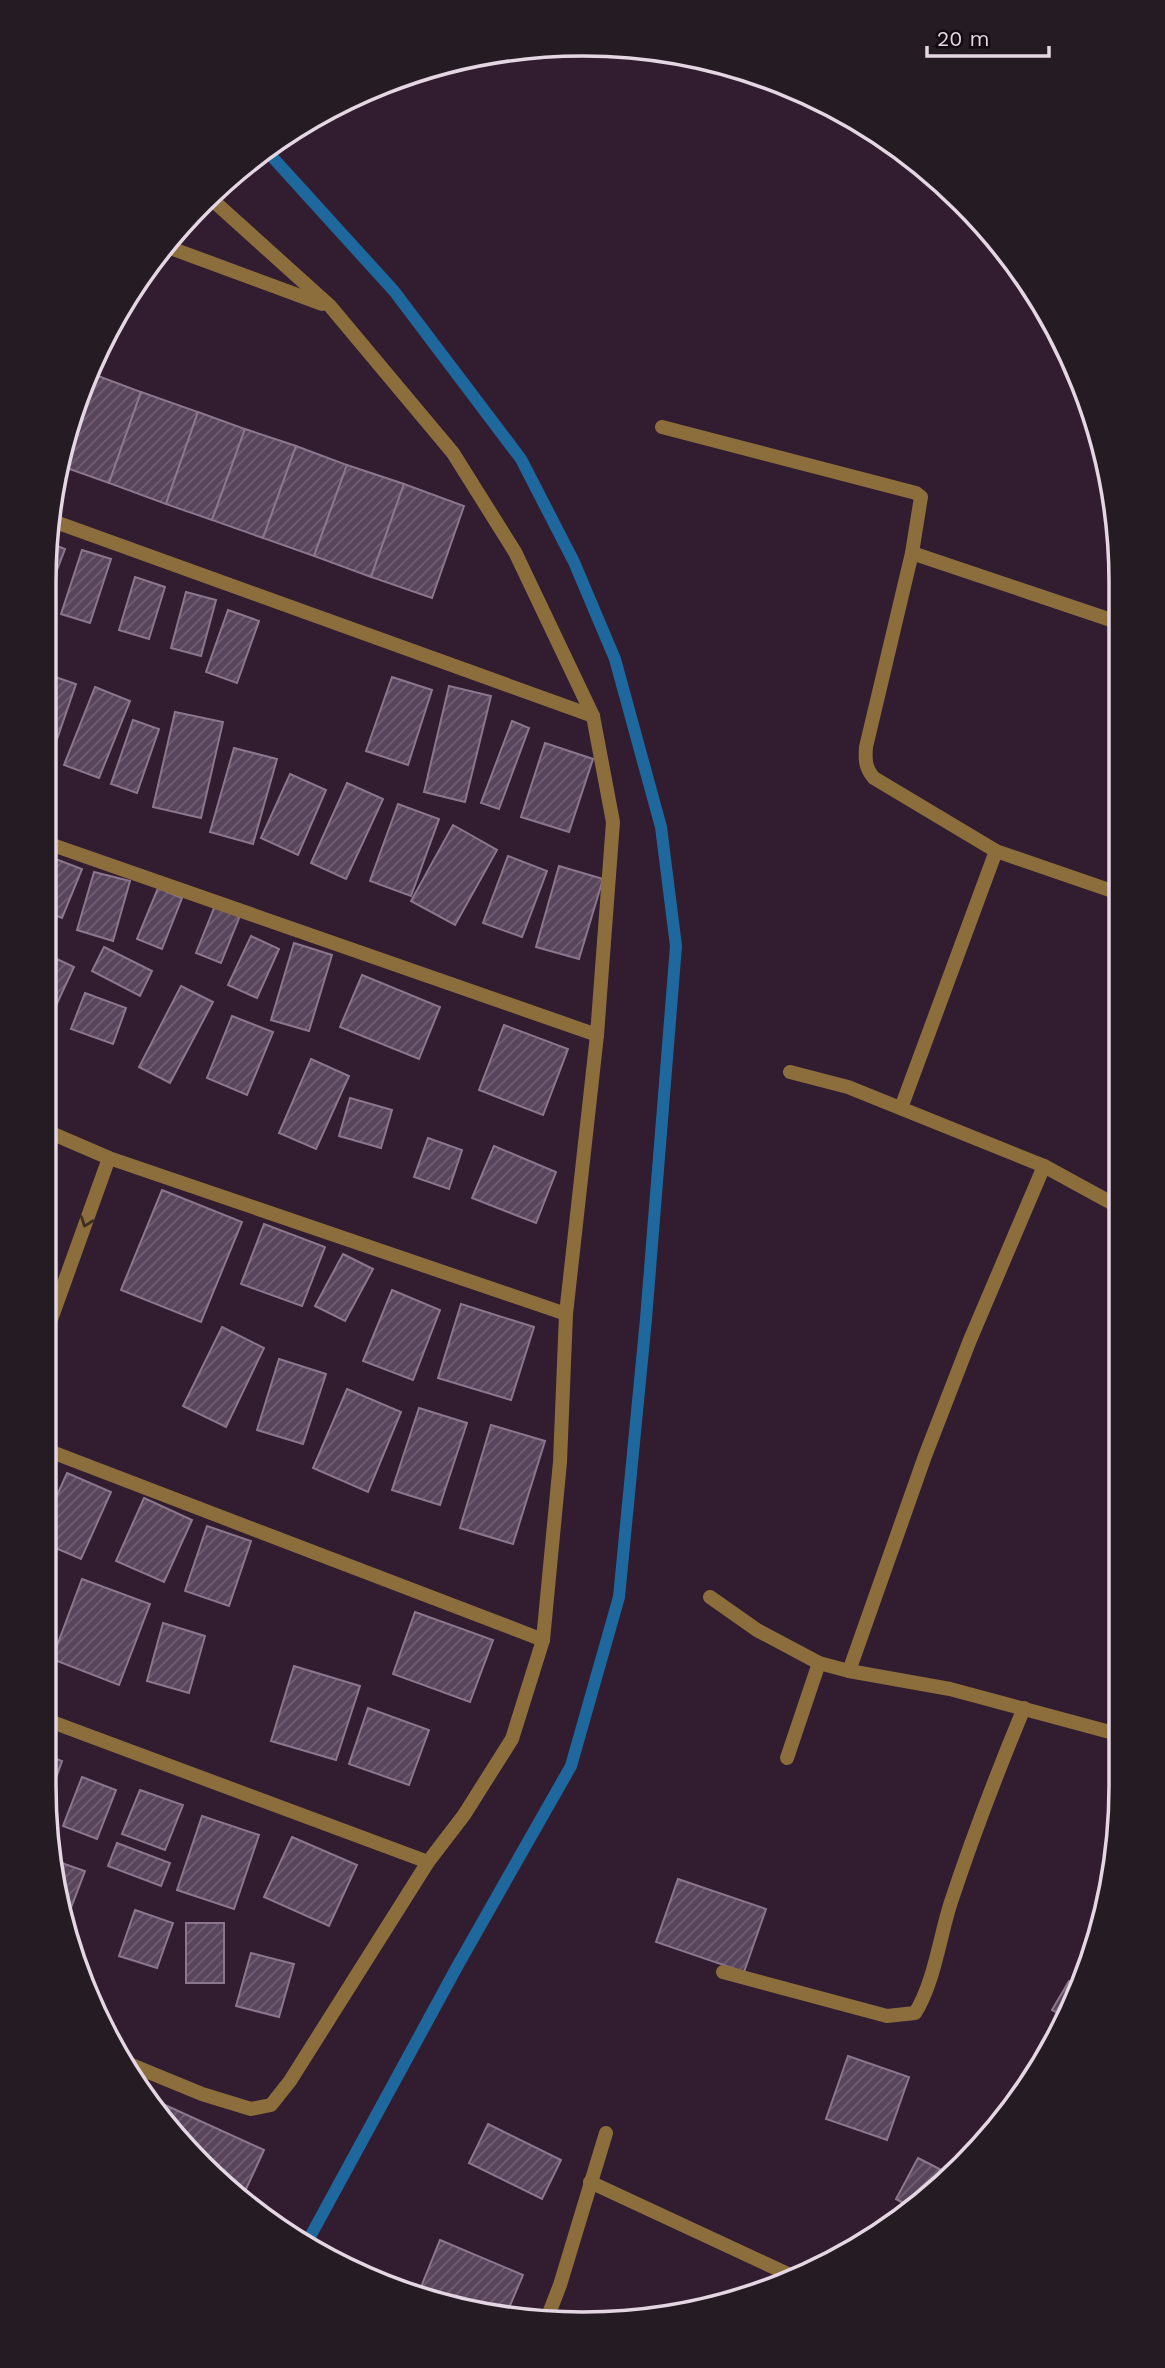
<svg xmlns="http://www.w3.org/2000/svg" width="1165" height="2368" font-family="'Work Sans',sans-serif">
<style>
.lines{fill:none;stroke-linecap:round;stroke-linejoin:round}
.stream{stroke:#1e689d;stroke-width:12}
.building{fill:url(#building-hatch);stroke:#8b768e;stroke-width:2}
.minor{stroke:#8b6e3c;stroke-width:14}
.oneway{stroke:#3d2e21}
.rim{fill:none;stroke:#e4d6e2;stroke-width:3.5}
</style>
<defs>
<pattern id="building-hatch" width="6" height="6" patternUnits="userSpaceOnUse" patternTransform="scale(1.75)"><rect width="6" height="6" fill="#59455b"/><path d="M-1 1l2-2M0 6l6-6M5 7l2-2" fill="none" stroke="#715f72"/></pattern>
</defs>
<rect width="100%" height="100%" fill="#311d2f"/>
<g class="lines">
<!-- stream -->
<path class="stream" d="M 265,149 L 394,291 L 521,459 L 574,562 L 615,659 L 661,827 L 676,946 L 646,1319 L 619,1597 L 571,1766 L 458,1965 L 305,2246"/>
</g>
<!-- building -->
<g class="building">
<path d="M 87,372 L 90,373 L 66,439 L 85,376 Z"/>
<path d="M 90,373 L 141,392 L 109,483 L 58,465 Z"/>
<path d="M 141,392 L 198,412 L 166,504 L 109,483 Z"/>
<path d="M 198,412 L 245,429 L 212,520 L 166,504 Z"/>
<path d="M 245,429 L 296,446 L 263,538 L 212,520 Z"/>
<path d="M 296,446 L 347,465 L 314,556 L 263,538 Z"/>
<path d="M 347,465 L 404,484 L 371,577 L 314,556 Z"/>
<path d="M 404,484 L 464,506 L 432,598 L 371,577 Z"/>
<path d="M 48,542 L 65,549 L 44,604 L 44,582 Z"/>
<path d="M 82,550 L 111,559 L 90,623 L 61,614 Z"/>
<path d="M 135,577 L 165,587 L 149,639 L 119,630 Z"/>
<path d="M 186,592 L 216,600 L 201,656 L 171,648 Z"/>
<path d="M 228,610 L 259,621 L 237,683 L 206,672 Z"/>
<path d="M 44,673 L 76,684 L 54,748 L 44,744 Z"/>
<path d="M 392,677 L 432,690 L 408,765 L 366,751 Z"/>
<path d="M 449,686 L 491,696 L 465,802 L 424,792 Z"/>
<path d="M 95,687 L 130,701 L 99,778 L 64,765 Z"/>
<path d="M 175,712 L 223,722 L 201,818 L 153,807 Z"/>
<path d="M 133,720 L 159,729 L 137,793 L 111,784 Z"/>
<path d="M 512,721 L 529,728 L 499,809 L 481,803 Z"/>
<path d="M 545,743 L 593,759 L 569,832 L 521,817 Z"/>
<path d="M 234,748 L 277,759 L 253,844 L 210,832 Z"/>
<path d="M 290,774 L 326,790 L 298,855 L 261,838 Z"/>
<path d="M 347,783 L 383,799 L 346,879 L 311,863 Z"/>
<path d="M 398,804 L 439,819 L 411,896 L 370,881 Z"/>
<path d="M 453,825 L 497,850 L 455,925 L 411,901 Z"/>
<path d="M 45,855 L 82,869 L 62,918 L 44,911 Z"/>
<path d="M 508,856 L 547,871 L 522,937 L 483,923 Z"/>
<path d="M 559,866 L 603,879 L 579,959 L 536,947 Z"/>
<path d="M 94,872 L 130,881 L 113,941 L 77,930 Z"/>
<path d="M 158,888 L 182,898 L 162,949 L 137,939 Z"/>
<path d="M 216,903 L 241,913 L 221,963 L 196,953 Z"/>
<path d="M 251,936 L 279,949 L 257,998 L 228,985 Z"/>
<path d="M 294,943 L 332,955 L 309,1031 L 271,1020 Z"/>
<path d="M 104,947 L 152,971 L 140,996 L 92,971 Z"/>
<path d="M 44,953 L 74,967 L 46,1027 L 44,1026 Z"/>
<path d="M 362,975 L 440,1007 L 419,1059 L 340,1027 Z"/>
<path d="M 181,986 L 213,1002 L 170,1083 L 139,1067 Z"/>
<path d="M 85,993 L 126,1008 L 113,1044 L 71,1029 Z"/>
<path d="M 232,1016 L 273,1032 L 247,1095 L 207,1078 Z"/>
<path d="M 504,1025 L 568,1049 L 543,1115 L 479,1090 Z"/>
<path d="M 311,1059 L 349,1076 L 316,1149 L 279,1133 Z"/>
<path d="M 350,1098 L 392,1110 L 381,1148 L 339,1136 Z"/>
<path d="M 428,1138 L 462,1150 L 449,1189 L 414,1177 Z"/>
<path d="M 494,1146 L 556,1172 L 536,1223 L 472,1198 Z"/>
<path d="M 162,1190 L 242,1222 L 201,1322 L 121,1290 Z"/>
<path d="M 264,1224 L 325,1247 L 302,1306 L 241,1284 Z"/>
<path d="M 343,1254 L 373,1269 L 345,1321 L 315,1306 Z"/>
<path d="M 392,1290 L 440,1310 L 413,1380 L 363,1361 Z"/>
<path d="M 461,1304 L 534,1327 L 511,1400 L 438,1378 Z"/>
<path d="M 222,1327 L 264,1348 L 226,1427 L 183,1406 Z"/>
<path d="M 279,1359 L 326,1374 L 303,1444 L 257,1430 Z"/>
<path d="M 347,1389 L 401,1412 L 368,1492 L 313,1468 Z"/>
<path d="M 419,1408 L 467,1423 L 440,1505 L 392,1490 Z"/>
<path d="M 491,1425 L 545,1441 L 513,1544 L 460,1528 Z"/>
<path d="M 67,1473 L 111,1492 L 81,1559 L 44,1543 L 44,1524 Z"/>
<path d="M 144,1498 L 192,1520 L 164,1582 L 116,1561 Z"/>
<path d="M 207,1526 L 251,1541 L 229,1606 L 185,1591 Z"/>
<path d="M 82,1579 L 150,1604 L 119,1685 L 52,1659 Z"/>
<path d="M 415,1612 L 493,1640 L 470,1702 L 393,1674 Z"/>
<path d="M 163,1623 L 205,1636 L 189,1693 L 147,1681 Z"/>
<path d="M 294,1666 L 360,1686 L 336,1760 L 271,1741 Z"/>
<path d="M 368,1708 L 429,1730 L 409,1785 L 349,1764 Z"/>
<path d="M 44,1754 L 62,1761 L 47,1804 L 44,1786 Z"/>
<path d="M 82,1777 L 116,1790 L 97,1839 L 63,1826 Z"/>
<path d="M 140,1790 L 183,1805 L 165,1850 L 122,1834 Z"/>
<path d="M 202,1816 L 259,1835 L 234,1909 L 177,1890 Z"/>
<path d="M 292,1837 L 357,1865 L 329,1926 L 264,1897 Z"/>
<path d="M 117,1843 L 170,1863 L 161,1886 L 108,1866 Z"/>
<path d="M 56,1861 L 85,1871 L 66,1921 Z"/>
<path d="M 678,1879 L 766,1909 L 744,1972 L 656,1942 Z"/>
<path d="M 135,1910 L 173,1923 L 157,1968 L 119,1956 Z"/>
<rect x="186" y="1923" width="38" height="60"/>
<path d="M 251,1953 L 294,1964 L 279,2017 L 236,2006 Z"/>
<path d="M 1069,1981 L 1081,1988 L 1066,2018 L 1052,2010 Z"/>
<path d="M 848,2056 L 909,2077 L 887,2140 L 826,2119 Z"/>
<path d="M 165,2105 L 264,2150 L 241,2200 L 227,2190 L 159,2118 Z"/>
<path d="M 488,2124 L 561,2160 L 542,2199 L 469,2163 Z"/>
<path d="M 918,2158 L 951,2175 L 909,2206 L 896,2199 Z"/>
<path d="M 440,2240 L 523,2275 L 506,2315 L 491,2314 L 455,2299 L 453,2305 L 419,2292 Z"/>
</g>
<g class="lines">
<!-- minor -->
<g class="minor">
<path d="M 165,246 L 322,304"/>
<path d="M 662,427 L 916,493 L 921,497 L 912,553 L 866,747 C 865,759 865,768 874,778 L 996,851 L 1118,893"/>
<path d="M 50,520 L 593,716"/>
<path d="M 912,553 L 1117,622"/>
<path d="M 44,842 L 597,1035"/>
<path d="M 790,1072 L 848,1087 L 1044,1166 L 1119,1207"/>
<path d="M 901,1108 L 996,851"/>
<path d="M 44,1130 L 109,1158 L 566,1314"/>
<path d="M 44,1339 L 109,1158"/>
<path d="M 44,1449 L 543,1640"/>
<path d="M 710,1597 L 757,1630 L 819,1663 L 849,1671 L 950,1689 L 1121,1735"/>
<path d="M 849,1671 L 925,1456 L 970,1340 L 1044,1166"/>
<path d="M 44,1719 L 428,1862"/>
<path d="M 787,1758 L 819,1663"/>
<path d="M 723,1972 L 887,2016 L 915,2013 C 933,1986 940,1937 950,1905 C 972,1838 997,1773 1024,1708"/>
<path d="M 129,2064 L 202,2094 L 251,2109 L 271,2105 L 290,2081 L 428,1862 L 464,1815 L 512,1739 L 543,1640 L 560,1462 L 566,1314 L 597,1035 L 613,822 L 593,716 L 515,552 L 453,453 L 330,306 L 208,196"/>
<path d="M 590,2182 L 788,2274"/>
<path d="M 548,2316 L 560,2285 L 606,2133"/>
</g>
</g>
<!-- one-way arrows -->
<defs><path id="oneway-chevron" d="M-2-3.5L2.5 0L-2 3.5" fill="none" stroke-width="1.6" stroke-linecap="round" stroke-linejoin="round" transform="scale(1.75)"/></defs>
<use class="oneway" href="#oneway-chevron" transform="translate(86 1222) rotate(110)"/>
<!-- crop -->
<path d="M0 0H1165V2368H0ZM582 56H583A526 526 0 0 1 1109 582V1786A526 526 0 0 1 583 2312H582A526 526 0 0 1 56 1786V582A526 526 0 0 1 582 56Z" fill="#241b23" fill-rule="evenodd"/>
<path class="rim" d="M582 56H583A526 526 0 0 1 1109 582V1786A526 526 0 0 1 583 2312H582A526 526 0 0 1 56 1786V582A526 526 0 0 1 582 56Z"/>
<!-- scale -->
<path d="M927 46v10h122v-10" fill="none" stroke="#e4d6e2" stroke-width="3.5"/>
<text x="937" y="46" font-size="21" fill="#e4d6e2" stroke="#130b12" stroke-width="5" paint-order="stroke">20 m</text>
</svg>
